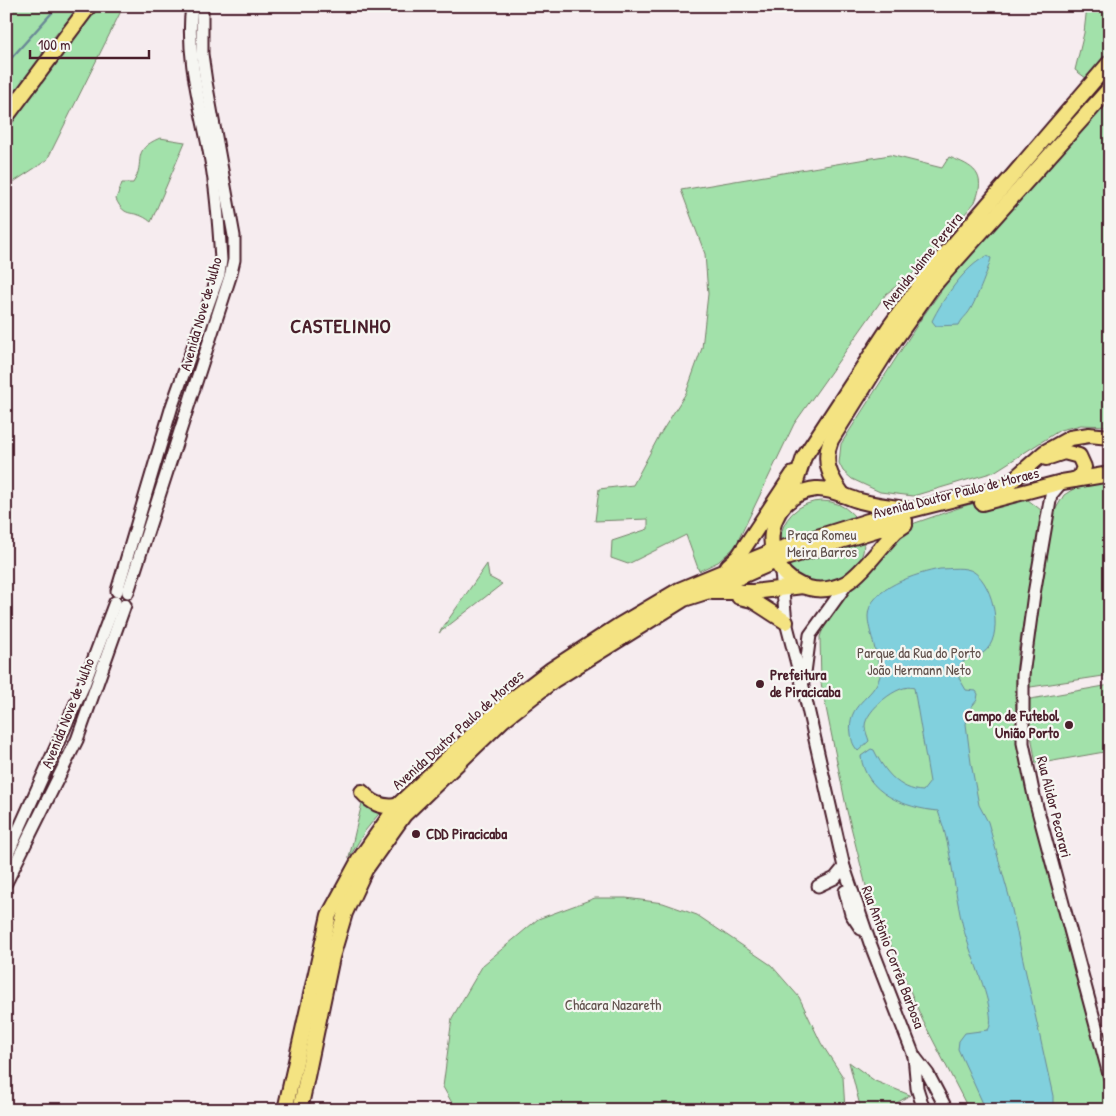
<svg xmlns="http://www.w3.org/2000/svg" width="1116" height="1116" font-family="'Patrick Hand',sans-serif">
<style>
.green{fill:#a2e1aa;stroke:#76806a}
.water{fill:#81d0dd;stroke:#6b8996}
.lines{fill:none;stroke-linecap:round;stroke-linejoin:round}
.stream{stroke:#6b8996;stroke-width:2.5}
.minor-casing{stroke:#4a1f2b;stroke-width:15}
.major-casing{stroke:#4a1f2b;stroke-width:18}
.minor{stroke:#f6f6f2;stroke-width:11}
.major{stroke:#f4e382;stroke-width:14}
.poi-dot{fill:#4a1f2b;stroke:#f6f6f2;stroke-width:2}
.labels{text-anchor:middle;stroke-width:4.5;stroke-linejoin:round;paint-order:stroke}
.street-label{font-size:15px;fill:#4a1f2b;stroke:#f6f6f2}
.park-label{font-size:15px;fill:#60504b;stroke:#f6f6f2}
.poi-label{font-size:15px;font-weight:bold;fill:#4a1f2b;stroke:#f6f6f2;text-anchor:start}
.district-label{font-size:20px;font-weight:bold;letter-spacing:1px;fill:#4a1f2b;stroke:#f6f6f2}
</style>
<rect width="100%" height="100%" fill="#f6ecef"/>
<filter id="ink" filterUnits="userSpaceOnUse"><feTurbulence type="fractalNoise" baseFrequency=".02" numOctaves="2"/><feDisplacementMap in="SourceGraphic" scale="10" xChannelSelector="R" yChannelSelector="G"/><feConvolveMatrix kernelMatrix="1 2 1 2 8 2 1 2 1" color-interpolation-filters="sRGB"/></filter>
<g filter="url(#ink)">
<!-- green -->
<g class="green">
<path d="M 6,6 L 80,6 L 43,50 C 40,68 20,86 6,97 Z"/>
<path d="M 94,6 L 121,6 L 120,13 L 47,160 L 6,187 L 6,120 Z"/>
<path d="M 1087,6 L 1110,6 L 1110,57 L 1090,81 L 1075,70 L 1084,33 Z"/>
<path d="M 1110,99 L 1110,426 L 1081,425 L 1060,430 L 994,472 L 913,496 L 880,492 L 852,479 L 843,471 L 839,463 L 841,444 L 921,319 L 961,263 Z"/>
<path d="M 160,138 L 185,142 L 151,222 C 133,207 126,221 116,199 L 122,183 L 133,183 C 147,161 129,151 160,138 Z"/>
<path d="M 890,155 L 942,168 L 949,157 C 974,166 987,174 975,202 L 916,271 L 886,294 L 794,424 L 735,547 L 718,562 L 699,571 L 686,535 L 628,564 L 611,558 L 612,541 L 648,529 L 648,519 L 595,521 L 599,489 L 633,485 L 659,436 L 686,393 L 702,348 L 708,294 L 705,254 L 681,190 Z"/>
<path d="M 1110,482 L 1110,675 L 1024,688 L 1048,522 L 1064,495 L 1075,488 Z"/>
<path d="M 1009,496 L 1023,496 L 1041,510 L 1042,518 L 1018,652 L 1015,695 L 1018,738 L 1024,775 L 1110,1087 L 1110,1110 L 969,1110 L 922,1019 L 866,886 L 847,811 L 821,683 L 820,637 L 827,617 L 896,534 L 915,523 L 967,505 Z"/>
<circle cx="822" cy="543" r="42"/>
<path d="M 487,564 L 489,577 L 502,584 L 439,633 Z"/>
<path d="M 1110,685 L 1110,751 L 1036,764 L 1025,700 Z"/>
<path d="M 362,803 L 373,809 L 382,810 L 365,831 L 349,858 Z"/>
<path d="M 595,898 L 626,898 L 663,903 L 697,915 L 771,965 L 799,997 L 821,1043 L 843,1077 L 845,1110 L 456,1110 L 443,1087 L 452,1018 L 483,965 L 538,919 Z"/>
<path d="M 849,1062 L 875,1081 L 910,1095 L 885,1110 L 861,1110 Z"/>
</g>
<!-- water -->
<g class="water">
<path d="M 987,256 L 991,258 C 989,268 974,306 968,313 C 964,318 962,319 959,325 L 936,326 L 932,321 C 942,300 966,265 987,256 Z"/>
<path d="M 940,569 C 950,569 965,566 974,572 C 994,585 1005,638 983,653 C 980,655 975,655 972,656 C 968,658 963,662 959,666 L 959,678 L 966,690 L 976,691 L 978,694 L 977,700 L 969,710 L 966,724 L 971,763 L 979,805 L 988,822 L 1009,896 L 1053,1096 L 1053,1110 L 986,1110 L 958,1049 L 959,1041 L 965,1033 L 988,1030 C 998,1018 975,964 970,949 C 953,905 955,855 938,811 C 905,808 865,793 861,756 L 871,749 L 874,750 C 884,771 899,790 923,791 L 930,782 L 914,688 C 899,682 865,711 865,726 C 865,731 868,737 869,741 L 858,751 C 853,745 852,742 851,734 C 846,703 873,700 880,676 C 882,669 876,657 875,650 C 873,639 868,627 868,616 C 868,588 918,573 940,569 Z"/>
</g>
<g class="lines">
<!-- stream -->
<path class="stream" d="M 6,64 L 58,6"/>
<!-- minor casing -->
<g class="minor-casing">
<g id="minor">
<path d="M 1062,482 L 1051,495 L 1034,594 L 1023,675 L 1023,743 L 1034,796 L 1110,1078"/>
<path d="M 781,572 L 786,622 L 803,687 L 844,867 L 870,943 L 914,1056 L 928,1074 L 947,1110"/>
<path d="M 117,591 L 172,406 L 219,274 L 221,260 C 219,227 217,193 211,161 C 202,111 185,57 192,6"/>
<path d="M 128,592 L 230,277 L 234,260 L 234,236 L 206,82 L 202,54 L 202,6"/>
<path d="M 804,680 L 810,635 L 849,581"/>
<path d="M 6,858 L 83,687 L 115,602"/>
<path d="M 6,883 L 77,740 L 125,605"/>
<path d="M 818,886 L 835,878 L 844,867"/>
<path d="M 845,891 L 851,914 L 861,929"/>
<path d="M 914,1056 L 917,1088 L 924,1110"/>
</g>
</g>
<!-- major casing -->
<g class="major-casing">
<g id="major">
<path d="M 6,117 L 89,6"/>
<path d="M 1046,458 L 1064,452 L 1079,456 L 1084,467 L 1080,477 L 1074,480"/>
<path d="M 843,495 C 830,477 822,462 831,440 L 885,354 L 932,287 L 1110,88"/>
<path d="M 790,500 L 804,457 L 890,326 L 925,278 L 1110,62"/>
<path d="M 982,503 L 1062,482 L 1110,474"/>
<path d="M 905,525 L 896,531 C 881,546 863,573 846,583 C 834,589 821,591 809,588 C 755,574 761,495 816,489 C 832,488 845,497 860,501 C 875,505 890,507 905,509"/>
<path d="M 728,566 L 738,557 L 793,474"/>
<path d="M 712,592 L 753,592 L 803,586"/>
<path d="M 739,597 L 752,600 L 786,622"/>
<path d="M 362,792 C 372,803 381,808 397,806"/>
<path d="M 285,1110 L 329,915 L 359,860 L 397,806 L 502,707 L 552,669 L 618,626 L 679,590 L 773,551 L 868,521 L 1006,486 L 1045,452 L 1070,438 L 1089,435 L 1110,437"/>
<path d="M 300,1110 L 332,957 L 345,913 L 365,870 L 404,815 L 503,720 L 554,680 L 684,599 L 706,592 L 776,561 L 905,521"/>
</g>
</g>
<!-- minor -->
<use href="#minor" class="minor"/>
<!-- major -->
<use href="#major" class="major"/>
</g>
</g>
<!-- markers -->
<g class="poi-dot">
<circle cx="760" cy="684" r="5"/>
<circle cx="1069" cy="725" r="5"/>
<circle cx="416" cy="834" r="5"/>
</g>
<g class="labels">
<!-- street labels -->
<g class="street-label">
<text transform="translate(922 261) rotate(-51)" y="5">Avenida Jaime Pereira</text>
<text transform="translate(201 314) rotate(-74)" y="5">Avenida Nove de Julho</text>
<text transform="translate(956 493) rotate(-14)" y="5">Avenida Doutor Paulo de Moraes</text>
<text transform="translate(68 713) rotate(-68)" y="5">Avenida Nove de Julho</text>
<text transform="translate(458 730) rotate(-42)" y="5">Avenida Doutor Paulo de Moraes</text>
<text transform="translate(1054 807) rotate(76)" y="5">Rua Alidor Pecorari</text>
<text transform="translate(893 957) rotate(69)" y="5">Rua Antônio Corrêa Barbosa</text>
</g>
<!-- park labels -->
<g class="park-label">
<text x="822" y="540">Praça Romeu<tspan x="822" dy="17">Meira Barros</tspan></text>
<text x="919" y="658">Parque da Rua do Porto<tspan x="919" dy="17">João Hermann Neto</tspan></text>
<text x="613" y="1010">Chácara Nazareth</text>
</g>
<!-- poi labels -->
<g class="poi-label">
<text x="770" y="680">Prefeitura<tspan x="770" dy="17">de Piracicaba</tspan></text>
<text x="1059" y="721" text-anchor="end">Campo de Futebol<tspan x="1059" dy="17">União Porto</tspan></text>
<text x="426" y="839">CDD Piracicaba</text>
</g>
<!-- district labels -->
<g class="district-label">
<text x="341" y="333">CASTELINHO</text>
</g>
</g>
<!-- margin -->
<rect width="1116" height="1116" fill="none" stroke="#f6f6f2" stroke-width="25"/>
<rect x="12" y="12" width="1091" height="1091" fill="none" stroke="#4a1f2b" stroke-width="2" filter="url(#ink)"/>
<!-- scale -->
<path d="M30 50v8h119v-8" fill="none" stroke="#4a1f2b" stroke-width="2.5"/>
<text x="38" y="50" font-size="15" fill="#4a1f2b" stroke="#f6f6f2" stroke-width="4" paint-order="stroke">100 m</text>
</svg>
